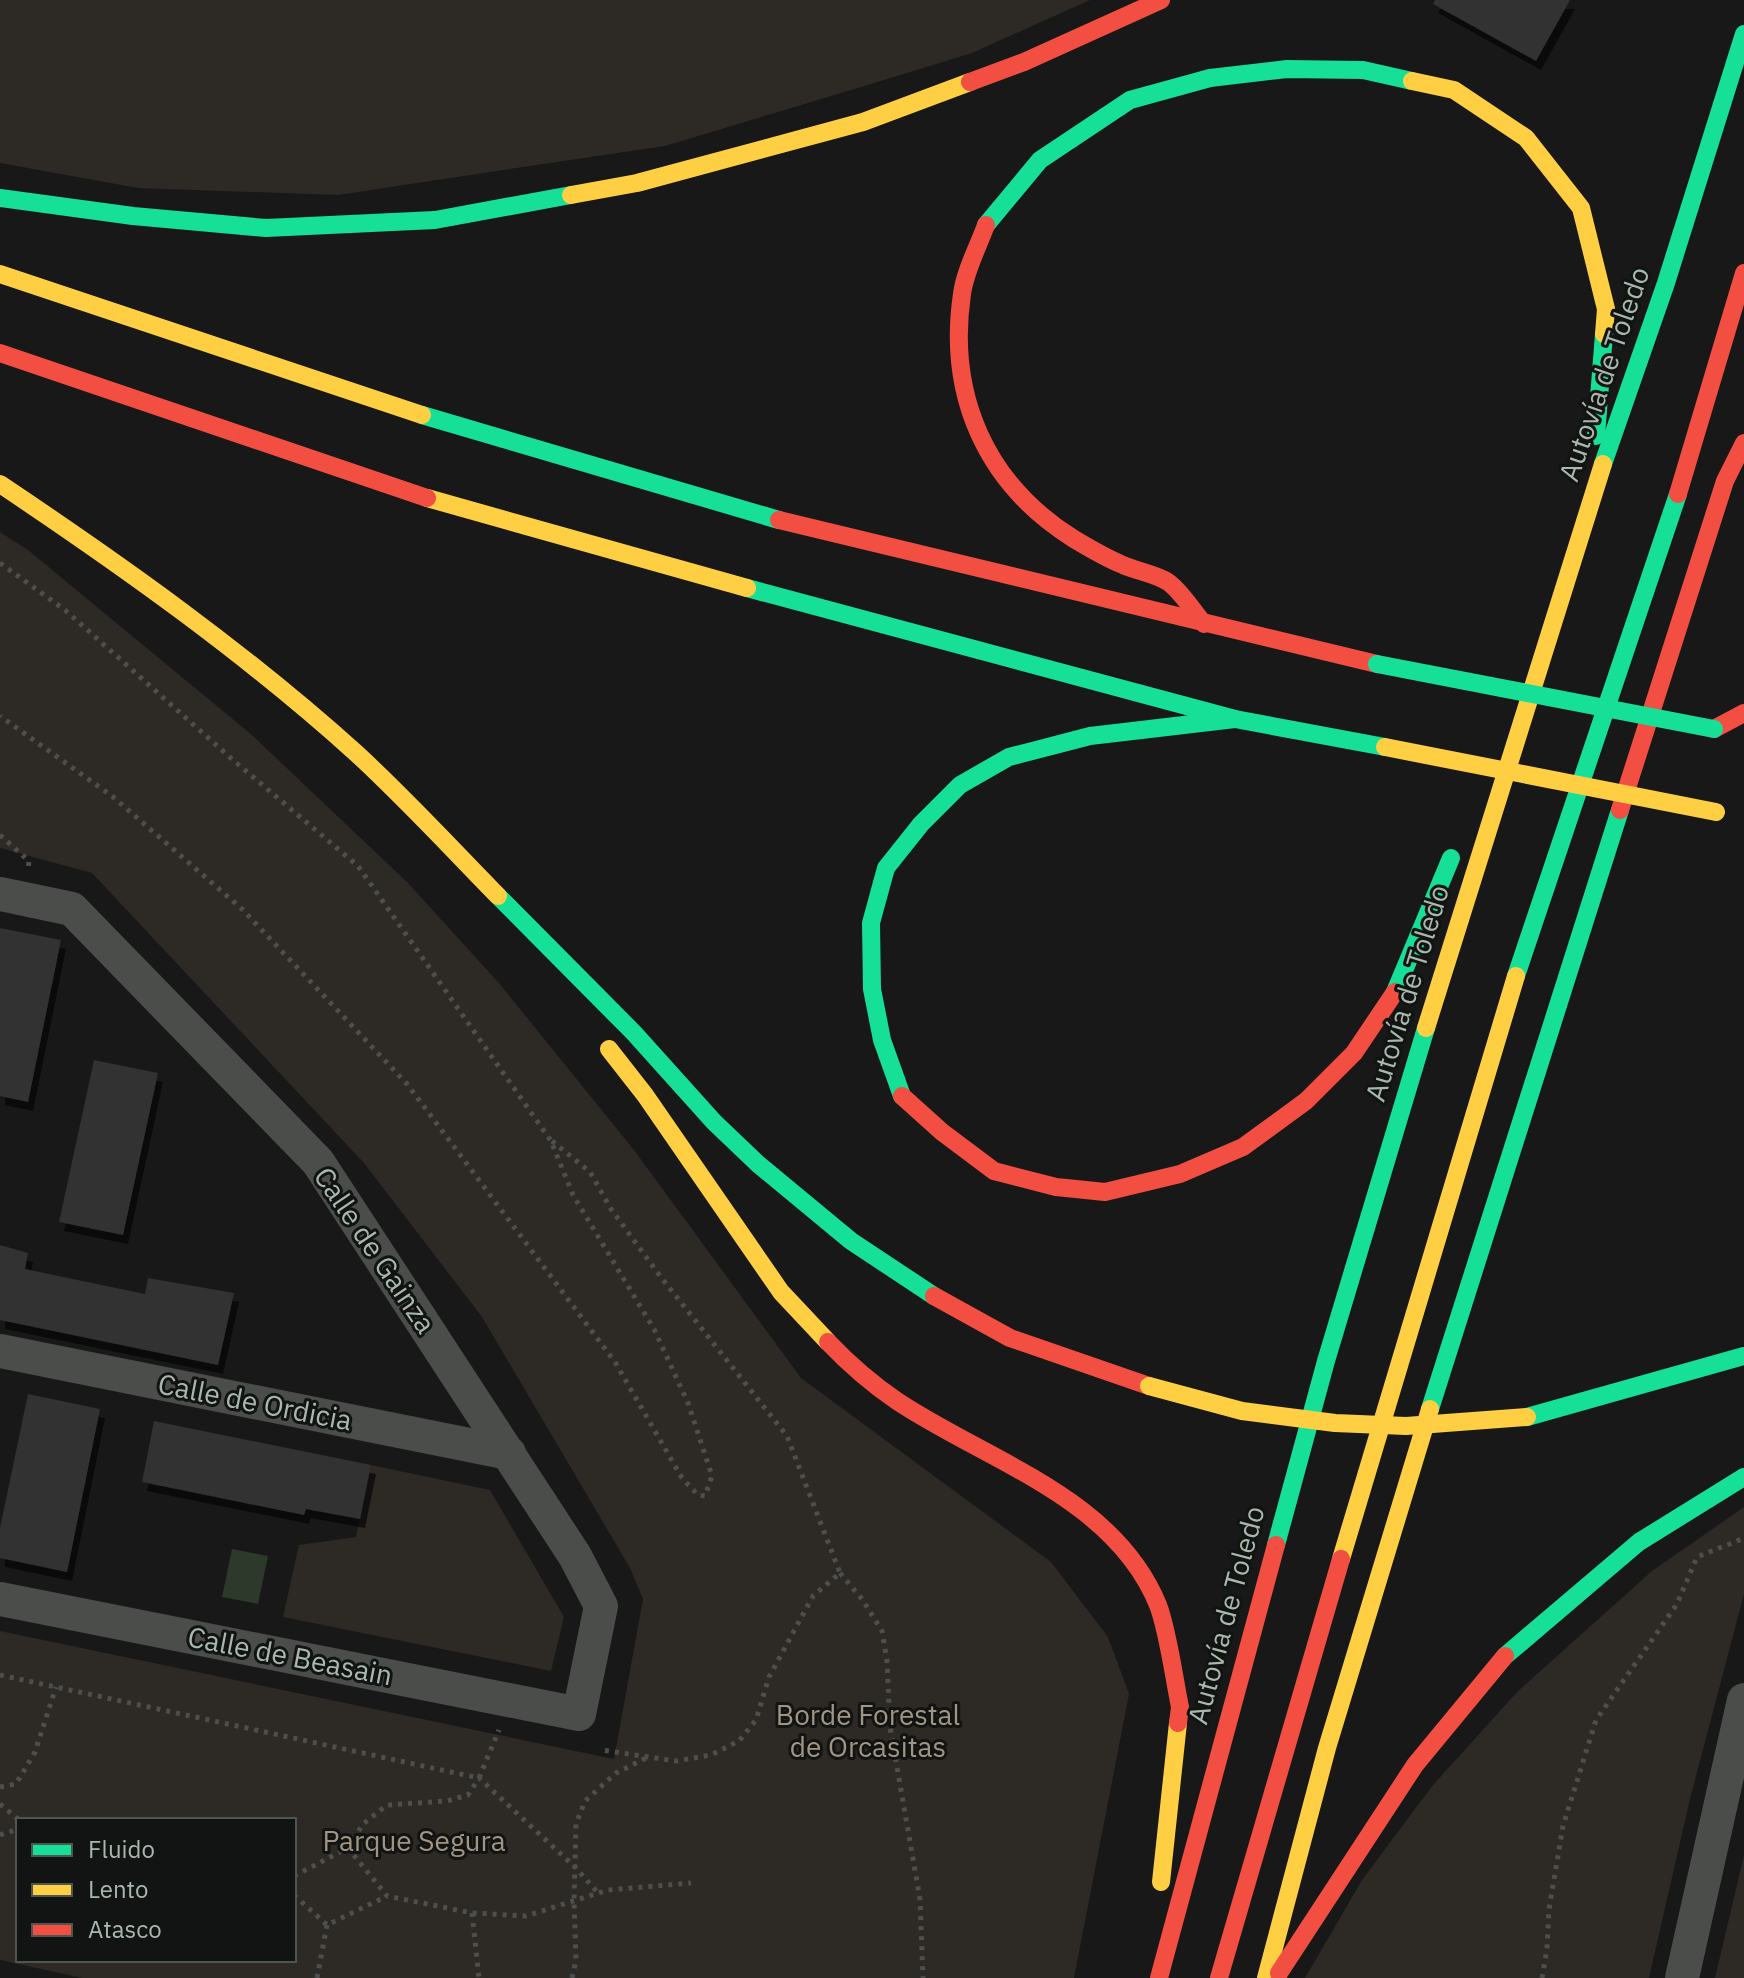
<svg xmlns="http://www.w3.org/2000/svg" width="1744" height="1978" font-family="'IBM Plex Sans',sans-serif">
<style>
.green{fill:#2d2925;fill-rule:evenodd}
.water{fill:#2c392b}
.building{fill:#303131;filter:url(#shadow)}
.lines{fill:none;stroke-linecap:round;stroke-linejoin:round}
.path{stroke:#4c4f4d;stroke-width:5;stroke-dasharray:4 6;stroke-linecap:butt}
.street{stroke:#4a4d4a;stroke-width:34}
.fast{stroke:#16e098;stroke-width:18}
.slow{stroke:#ffcf43;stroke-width:18}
.jam{stroke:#f24e42;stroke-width:18}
.fast-bridge{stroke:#16e098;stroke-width:18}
.slow-bridge{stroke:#ffcf43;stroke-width:18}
.labels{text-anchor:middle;stroke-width:6;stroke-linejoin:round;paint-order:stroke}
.street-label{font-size:28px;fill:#a9b8ad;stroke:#121413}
.park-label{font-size:28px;fill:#a29482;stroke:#121413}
</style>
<defs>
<filter id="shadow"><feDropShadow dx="5" dy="9" stdDeviation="0" flood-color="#0009"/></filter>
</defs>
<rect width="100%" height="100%" fill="#181818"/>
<!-- green -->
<g class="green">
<path d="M 0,0 L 1090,0 L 972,53 L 848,91 L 665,146 L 550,163 L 338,195 L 138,188 L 0,163 Z"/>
<path d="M 0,532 L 28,550 L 252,735 L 408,883 L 499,983 L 634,1150 L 801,1378 L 1051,1562 L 1108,1637 L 1129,1694 L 1074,1978 L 82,1978 L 0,1960 L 0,1631 L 614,1759 L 643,1599 L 630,1568 L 482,1317 L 364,1163 L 92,873 L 0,848 ZM 18,1820 L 294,1820 L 294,1960 L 18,1960 Z"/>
<path d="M 371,1465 L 490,1490 L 564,1617 L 551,1671 L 283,1617 L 299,1545 L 356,1537 Z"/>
<path d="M 1744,1507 L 1744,1594 L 1690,1799 L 1649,1978 L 1305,1978 L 1362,1880 L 1433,1785 L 1518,1691 L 1652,1571 Z"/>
<path d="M 1744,1855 L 1744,1978 L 1715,1978 Z"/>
</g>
<!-- water -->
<path class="water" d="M 232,1549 L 268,1556 L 258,1604 L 222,1597 Z"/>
<!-- building -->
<g class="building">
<path d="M 1435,0 L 1570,0 L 1536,61 L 1433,4 Z"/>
<path d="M 0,928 L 61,940 L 28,1102 L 0,1096 Z"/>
<path d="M 94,1060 L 158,1073 L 123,1235 L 59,1222 Z"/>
<path d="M 0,1245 L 28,1253 L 25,1269 L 145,1294 L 148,1278 L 234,1293 L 218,1365 L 0,1320 Z"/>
<path d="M 28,1394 L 100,1409 L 67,1572 L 0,1558 L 0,1528 Z"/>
<path d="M 154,1421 L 371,1465 L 360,1519 L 306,1509 L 304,1515 L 142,1482 Z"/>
</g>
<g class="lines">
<!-- path -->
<g class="path">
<path d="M 0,563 L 65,610 L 233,760 L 358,866 L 551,1141 L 573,1195 L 654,1329 L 688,1403 L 712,1476 L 705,1496 L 698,1495 L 682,1478 L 615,1362 L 407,1084 L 242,909 L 112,796 L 0,716"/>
<path d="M 0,835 L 29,861 L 28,870"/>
<path d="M 552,1141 L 590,1172 L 611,1209 L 660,1276 L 787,1436 L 840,1573 L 813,1596 L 769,1677 L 756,1720 L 739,1741 L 711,1755 L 676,1761 L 602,1750"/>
<path d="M 840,1573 L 862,1599 L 882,1631 L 887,1661 L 890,1727 L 920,1899 L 923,1978"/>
<path d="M 0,1675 L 479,1778 L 499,1730"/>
<path d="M 0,1787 L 16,1784 L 35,1752 L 56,1687"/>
<path d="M 0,1804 L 19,1820"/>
<path d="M 0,1835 L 18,1829"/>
<path d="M 348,1848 L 363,1824 L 387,1805 L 447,1801 L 468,1795 L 479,1778 L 576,1868 L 598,1893"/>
<path d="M 294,1876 L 348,1848 L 387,1896 L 472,1913 L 526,1916 L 608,1890 L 691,1883"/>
<path d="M 294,1895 L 327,1925 L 387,1896"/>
<path d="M 472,1913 L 479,1978"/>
<path d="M 317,1978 L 327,1925"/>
<path d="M 572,1978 L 576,1960 L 574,1901 L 576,1824 L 585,1801 L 616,1773 L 646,1758"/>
<path d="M 1542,1978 L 1547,1949 L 1549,1909 L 1563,1826 L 1596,1720 L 1677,1604 L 1697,1557 L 1744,1538"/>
</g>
<!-- street -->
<g class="street">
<path d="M 0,894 L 72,909 L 318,1162 L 575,1556 L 601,1606 L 579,1714 L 0,1599"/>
<path d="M 0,1351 L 509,1453"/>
<path d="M 1682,1978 L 1744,1700"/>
</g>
<!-- fast -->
<g class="fast">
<path d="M 0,198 L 133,216 L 266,228 L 435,220 L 571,195"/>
<path d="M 986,225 L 1040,160 L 1130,100 L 1210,78 L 1287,69 L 1363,70 L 1412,81"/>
<path d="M 422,415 L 779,520"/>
<path d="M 1596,436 L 1604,334"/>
<path d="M 1603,464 L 1666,283 L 1744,34"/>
<path d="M 747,588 L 1235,719 L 1385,747"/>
<path d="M 498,896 L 634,1033 L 714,1122 L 758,1164 L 851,1241 L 934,1296"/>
<path d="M 1516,976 L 1678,494"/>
<path d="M 1395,992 L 1451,858"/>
<path d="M 902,1096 L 882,1040 L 872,989 L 871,923 L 886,868 L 921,824 L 960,785 L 1009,757 L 1090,736 L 1235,719"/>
<path d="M 1430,1409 L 1620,810"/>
<path d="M 1527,1417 L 1744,1356"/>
<path d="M 1276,1545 L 1326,1361 L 1426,1028"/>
<path d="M 1505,1656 L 1639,1542 L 1744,1477"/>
</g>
<!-- slow -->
<g class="slow">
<path d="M 1412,81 L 1454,90 L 1526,138 L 1581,208 L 1606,309 L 1604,334"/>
<path d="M 571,195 L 637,183 L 863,122 L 970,82"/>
<path d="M 0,274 L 422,415"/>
<path d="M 0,484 C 124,567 245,653 356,753 C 405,798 451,848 498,896"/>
<path d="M 427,498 L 747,588"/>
<path d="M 1426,1028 L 1603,464"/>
<path d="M 609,1049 L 645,1095 L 781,1292 L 828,1342"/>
<path d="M 1341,1559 L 1516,976"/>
<path d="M 1161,1882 L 1178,1723"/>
<path d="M 1266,1978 L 1327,1748 L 1430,1409"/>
</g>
<!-- jam -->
<g class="jam">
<path d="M 970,82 L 1024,62 L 1161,0"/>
<path d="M 986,225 C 978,247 965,271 962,294 C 947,396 986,484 1074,539 C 1089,548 1106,558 1123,565 C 1136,571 1156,574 1168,582 C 1182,592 1193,611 1204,624"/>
<path d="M 0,353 L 427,498"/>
<path d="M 1678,494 L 1744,273"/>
<path d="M 779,520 L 1377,664"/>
<path d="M 1714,729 L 1744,713"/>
<path d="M 1620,810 L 1725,481 L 1744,443"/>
<path d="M 902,1096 L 942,1132 L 994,1171 L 1056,1187 L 1105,1192 L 1180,1174 L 1243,1147 L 1306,1101 L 1354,1053 L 1395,992"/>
<path d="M 934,1296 L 1010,1338 L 1149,1386"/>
<path d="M 828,1342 C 848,1363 872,1384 897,1401 C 987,1461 1114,1497 1158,1605 C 1168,1631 1174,1678 1180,1707 L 1178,1723"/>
<path d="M 1279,1973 L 1415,1765 L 1505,1656"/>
<path d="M 1159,1978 L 1276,1545"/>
<path d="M 1219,1978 L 1341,1559"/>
</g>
<!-- fast-bridge -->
<path class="fast-bridge" d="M 1377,664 L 1714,729"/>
<!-- slow-bridge -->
<g class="slow-bridge">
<path d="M 1385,747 L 1716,812"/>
<path d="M 1149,1386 L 1242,1411 L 1335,1423 L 1406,1426 L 1527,1417"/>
</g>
</g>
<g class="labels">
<!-- street labels -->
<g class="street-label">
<text transform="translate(1604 374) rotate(-71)" y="10">Autovía de Toledo</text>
<text transform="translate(1407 993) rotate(-73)" y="10">Autovía de Toledo</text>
<text transform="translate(375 1250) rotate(56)" y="10">Calle de Gainza</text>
<text transform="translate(255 1402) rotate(11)" y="10">Calle de Ordicia</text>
<text transform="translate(1226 1615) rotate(-75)" y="10">Autovía de Toledo</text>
<text transform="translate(290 1656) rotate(11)" y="10">Calle de Beasain</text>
</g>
<!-- park labels -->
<g class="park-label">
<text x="868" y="1725">Borde Forestal<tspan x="868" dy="32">de Orcasitas</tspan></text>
<text x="414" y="1851">Parque Segura</text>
</g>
</g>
<!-- legend -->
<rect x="16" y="1818" width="280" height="144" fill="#121413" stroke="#4e5651" stroke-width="2"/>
<rect x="32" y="1844" width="40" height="12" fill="#16e098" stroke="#4e5651" stroke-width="2"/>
<text x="88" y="1858" font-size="24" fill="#a9b8ad">Fluido</text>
<rect x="32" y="1884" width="40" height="12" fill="#ffcf43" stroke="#4e5651" stroke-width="2"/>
<text x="88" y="1898" font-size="24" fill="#a9b8ad">Lento</text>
<rect x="32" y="1924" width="40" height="12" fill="#f24e42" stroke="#4e5651" stroke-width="2"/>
<text x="88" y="1938" font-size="24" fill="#a9b8ad">Atasco</text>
</svg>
